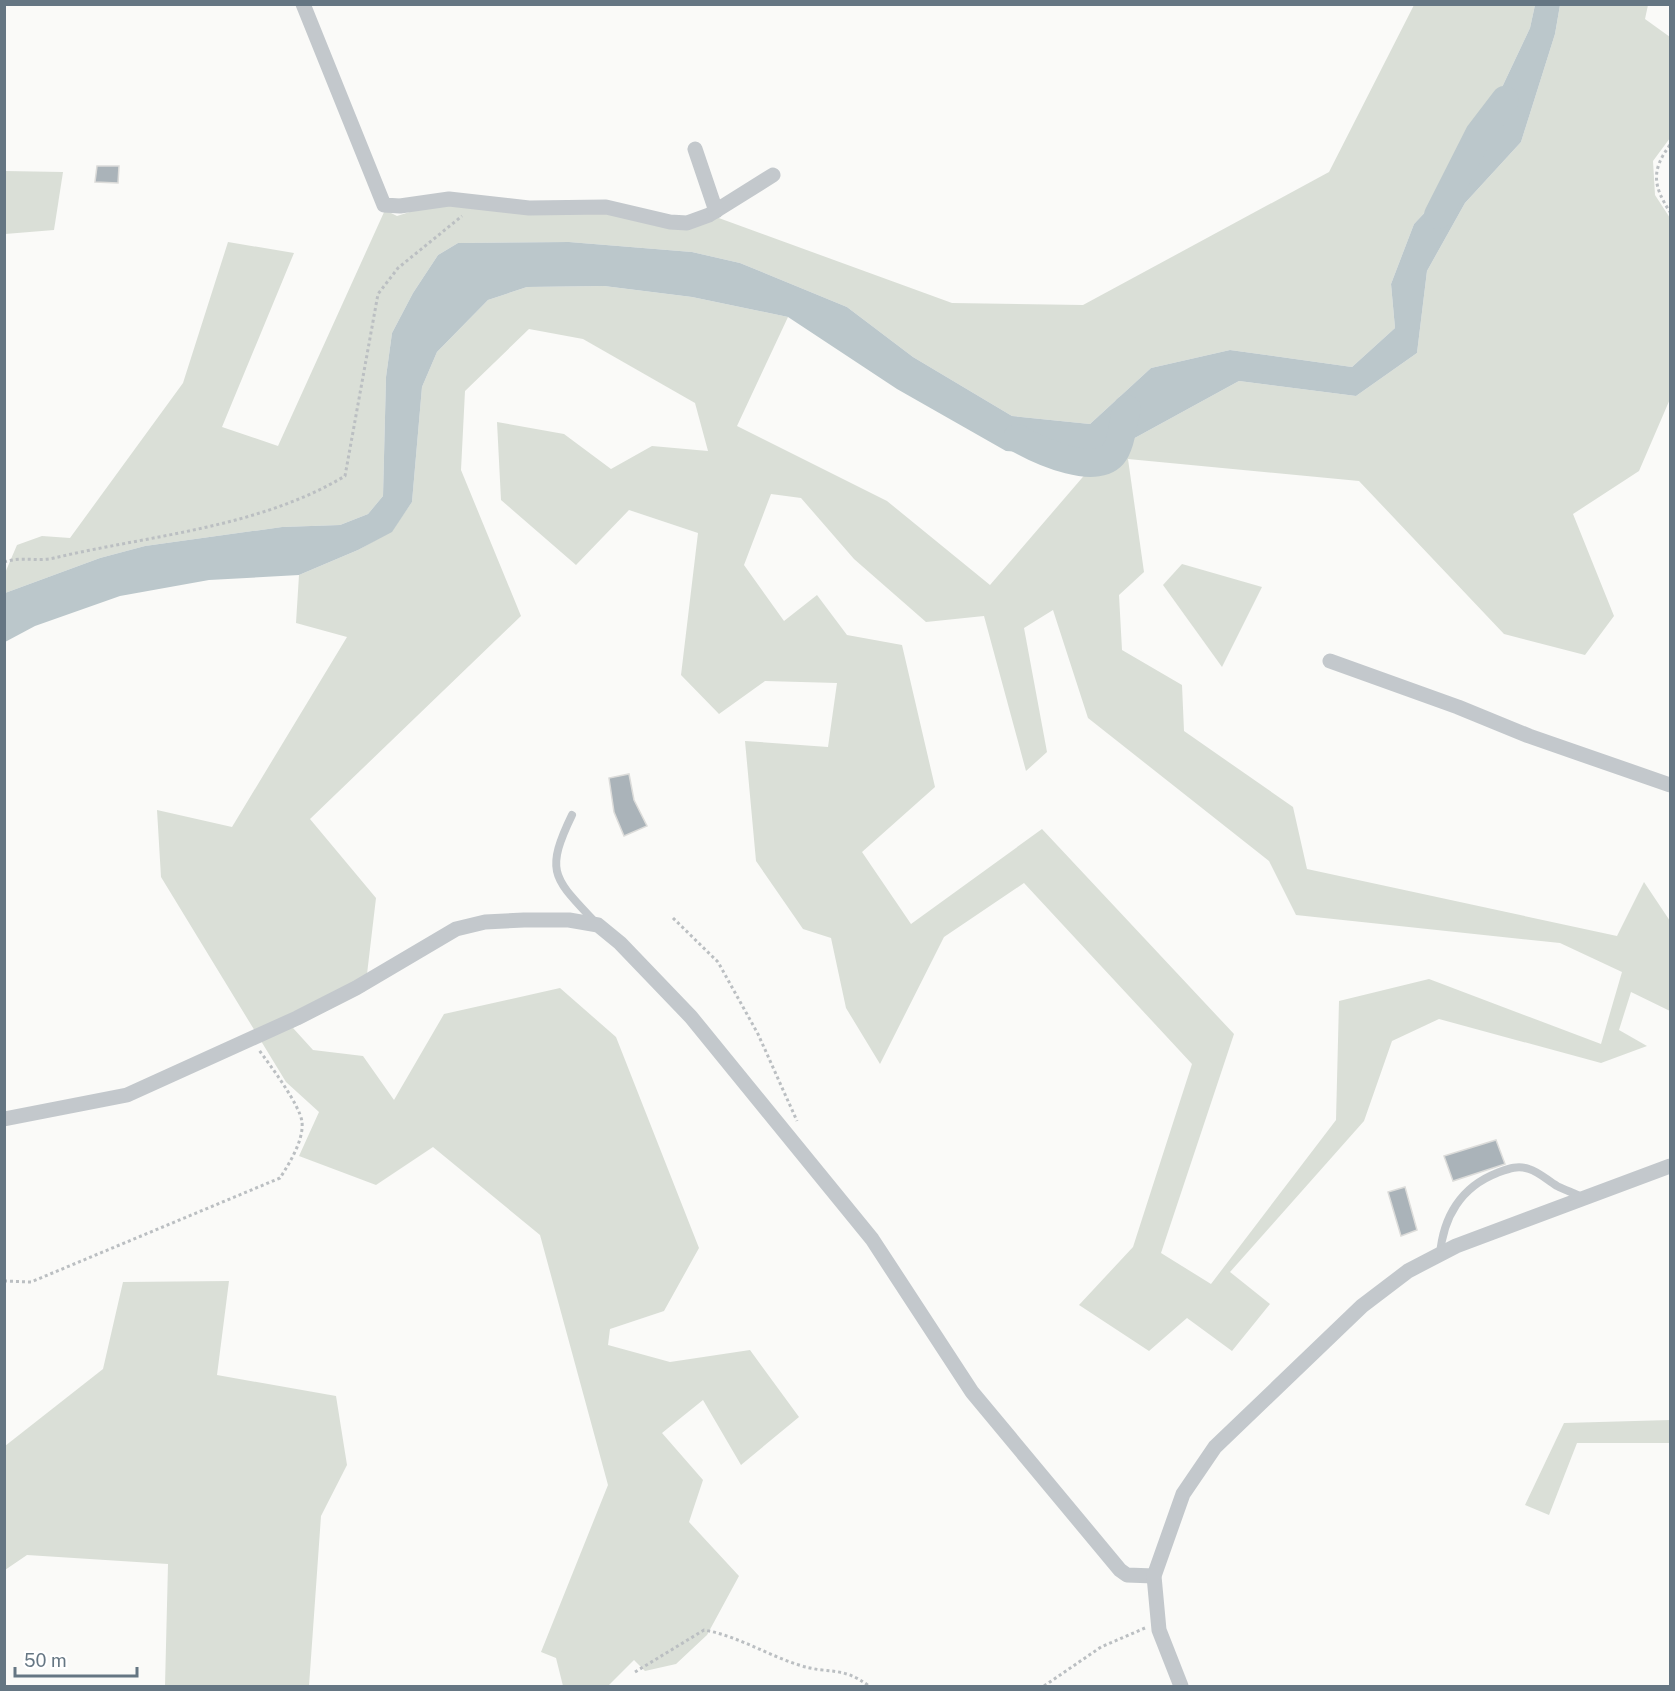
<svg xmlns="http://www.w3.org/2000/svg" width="1675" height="1691" font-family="'Public Sans',sans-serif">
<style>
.green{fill:#dadfd7;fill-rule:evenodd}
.water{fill:#bbc7cb}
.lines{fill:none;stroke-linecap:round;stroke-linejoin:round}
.river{stroke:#bbc7cb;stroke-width:28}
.building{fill:#aab3b9;stroke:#dcdcda;stroke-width:1.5}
.path{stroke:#bbbfc2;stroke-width:3;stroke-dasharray:3 3;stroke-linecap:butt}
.lane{stroke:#c3c8cc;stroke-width:8}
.street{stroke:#c3c8cc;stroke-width:15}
</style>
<rect width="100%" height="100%" fill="#fafaf8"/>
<!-- green -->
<g class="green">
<path d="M 1414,5 L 1535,5 L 1530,28 L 1461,174 L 1414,224 L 1391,284 L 1395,328 L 1352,367 L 1230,350 L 1151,368 L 1090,424 L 1012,416 L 913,357 L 847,307 L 740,263 L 692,252 L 569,242 L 458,243 L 438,255 L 413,293 L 392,333 L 386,377 L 383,496 L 368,514 L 340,525 L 282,527 L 145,546 L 100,558 L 5,593 L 5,573 L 17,545 L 42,536 L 70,538 L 183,383 L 228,242 L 294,253 L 222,427 L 278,446 L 385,210 L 397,216 L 441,202 L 611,209 L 678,226 L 716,217 L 952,303 L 1083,305 L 1329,172 Z"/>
<path d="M 1560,5 L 1648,5 L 1645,19 L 1670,37 L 1670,138 L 1653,161 L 1655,195 L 1670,218 L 1670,399 L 1639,471 L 1573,514 L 1614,616 L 1585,655 L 1504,634 L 1359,481 L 1128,459 L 1144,572 L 1119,595 L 1122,650 L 1182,685 L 1184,731 L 1293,807 L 1307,869 L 1617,936 L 1644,882 L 1670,921 L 1670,1011 L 1631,992 L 1619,1030 L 1647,1046 L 1601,1063 L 1439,1019 L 1392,1041 L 1364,1121 L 1230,1272 L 1270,1304 L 1232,1351 L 1187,1318 L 1149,1351 L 1079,1305 L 1133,1247 L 1192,1064 L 1024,883 L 944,937 L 880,1064 L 846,1008 L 831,938 L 803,929 L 756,861 L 745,741 L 828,747 L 837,683 L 765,681 L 719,714 L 681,675 L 698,533 L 629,510 L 576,565 L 501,500 L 497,422 L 564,434 L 611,469 L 652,446 L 708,451 L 695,403 L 583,339 L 529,329 L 465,391 L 461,470 L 521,616 L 310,819 L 376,898 L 365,991 L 293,1028 L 313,1050 L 363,1056 L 394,1100 L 444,1014 L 560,988 L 616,1037 L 699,1248 L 664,1311 L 610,1329 L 608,1345 L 670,1362 L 750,1350 L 799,1417 L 741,1465 L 703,1400 L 662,1433 L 703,1480 L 689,1522 L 739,1576 L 707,1635 L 676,1664 L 645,1671 L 634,1660 L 608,1686 L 563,1686 L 556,1658 L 541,1652 L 608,1485 L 540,1235 L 433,1147 L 376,1185 L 299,1156 L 319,1112 L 286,1082 L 161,877 L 157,810 L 232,827 L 347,637 L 296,623 L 299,575 L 358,550 L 392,531 L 412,502 L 422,387 L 437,352 L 488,300 L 527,287 L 604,286 L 692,297 L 788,317 L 737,426 L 887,501 L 990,585 L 1100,457 L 1239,381 L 1356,396 L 1417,353 L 1427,271 L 1465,203 L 1521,142 L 1555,34 ZM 771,494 L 801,498 L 854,559 L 926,622 L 984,616 L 1026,771 L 1047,752 L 1024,628 L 1053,610 L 1088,718 L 1269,861 L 1296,915 L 1560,943 L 1622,972 L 1601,1044 L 1429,979 L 1339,1001 L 1336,1120 L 1211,1284 L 1161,1253 L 1234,1034 L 1042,829 L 911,924 L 862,852 L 935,787 L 902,645 L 847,635 L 817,595 L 784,621 L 744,565 Z"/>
<path d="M 5,171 L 63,172 L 54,230 L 5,234 Z"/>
<path d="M 1182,564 L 1262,587 L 1222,667 L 1163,585 Z"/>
<path d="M 229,1281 L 217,1375 L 336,1396 L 347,1465 L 321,1516 L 309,1686 L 165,1686 L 168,1564 L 27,1555 L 5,1570 L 5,1446 L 103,1369 L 123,1282 Z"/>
<path d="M 1670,1420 L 1670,1443 L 1577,1443 L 1549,1515 L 1525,1505 L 1564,1423 Z"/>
</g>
<!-- water -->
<path class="water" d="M 1535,5 L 1560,5 L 1555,34 L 1521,142 L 1465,203 L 1427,271 L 1417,353 L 1356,396 L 1239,381 L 1100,457 L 1006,451 L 897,389 L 788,317 L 692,297 L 604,286 L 527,287 L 488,300 L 437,352 L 422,387 L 412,502 L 392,532 L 358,550 L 299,575 L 209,580 L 120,596 L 35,626 L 5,642 L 5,593 L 100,558 L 145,546 L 282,527 L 340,525 L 368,514 L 383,496 L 386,377 L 392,333 L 413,293 L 438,255 L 458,243 L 569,242 L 692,252 L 740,263 L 847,307 L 913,357 L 1012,416 L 1090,424 L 1151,368 L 1230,350 L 1352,367 L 1395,328 L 1391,284 L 1414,224 L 1461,174 L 1530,28 Z"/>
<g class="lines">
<!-- river -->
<g class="river">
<path d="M 1438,215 L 1479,134 L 1505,100"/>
<path d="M 1017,438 C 1038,450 1101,480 1116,450 C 1123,437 1122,423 1127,409"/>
</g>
</g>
<!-- building -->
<g class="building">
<path d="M 97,166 L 119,166 L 118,183 L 95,182 Z"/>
<path d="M 629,774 L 634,800 L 647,826 L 624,836 L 614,812 L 609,778 Z"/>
<path d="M 1496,1140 L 1505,1164 L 1453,1181 L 1444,1156 Z"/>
<path d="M 1405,1187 L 1417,1230 L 1401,1236 L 1388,1192 Z"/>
</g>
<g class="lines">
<!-- path -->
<g class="path">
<path d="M 1670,145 C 1651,170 1653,186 1670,212"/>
<path d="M 4,562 C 22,556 37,562 54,558 C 151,535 258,528 345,476 L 378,294 L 398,268 L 462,216"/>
<path d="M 673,918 L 718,962 L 758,1034 L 797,1121"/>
<path d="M 4,1281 L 31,1282 L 280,1178 C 289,1164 304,1140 302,1122 C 300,1105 270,1065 259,1050"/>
<path d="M 635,1672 L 704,1630 C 738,1636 767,1655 799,1665 C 829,1675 841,1665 869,1686"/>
<path d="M 1044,1686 L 1101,1647 L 1145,1628"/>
</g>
<!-- lane -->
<g class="lane">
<path d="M 572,815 C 544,873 554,878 595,922"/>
<path d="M 1440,1255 C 1443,1217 1461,1187 1497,1173 C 1508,1169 1517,1165 1529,1169 C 1539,1172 1547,1180 1557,1186 C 1565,1190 1574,1193 1582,1197"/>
</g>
<!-- street -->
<g class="street">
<path d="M 303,4 L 384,205 L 400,206 L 449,199 L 529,208 L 606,207 L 670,222 L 687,223 L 709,215 L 773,175"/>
<path d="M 695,149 L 716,211"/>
<path d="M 1330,661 L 1458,707 L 1529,736 L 1670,785"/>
<path d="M 4,1119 L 127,1095 L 297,1018 L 356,988 L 456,929 L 485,922 L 524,920 L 569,920 L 598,925 L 620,943 L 691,1017 L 872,1239 L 972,1392 L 1120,1570 L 1127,1575 L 1154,1576"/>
<path d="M 1181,1686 L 1159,1630 L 1154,1576 L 1183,1494 L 1215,1447 L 1362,1306 L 1408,1271 L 1456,1246 L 1670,1166"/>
</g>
</g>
<!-- border -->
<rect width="1675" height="1691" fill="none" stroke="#657683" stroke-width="12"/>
<!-- scale -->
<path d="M15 1667v9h122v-9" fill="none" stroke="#657683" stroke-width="3"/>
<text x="24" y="1667" font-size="18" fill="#657683" stroke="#ffffff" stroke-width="4.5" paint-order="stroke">50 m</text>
</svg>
